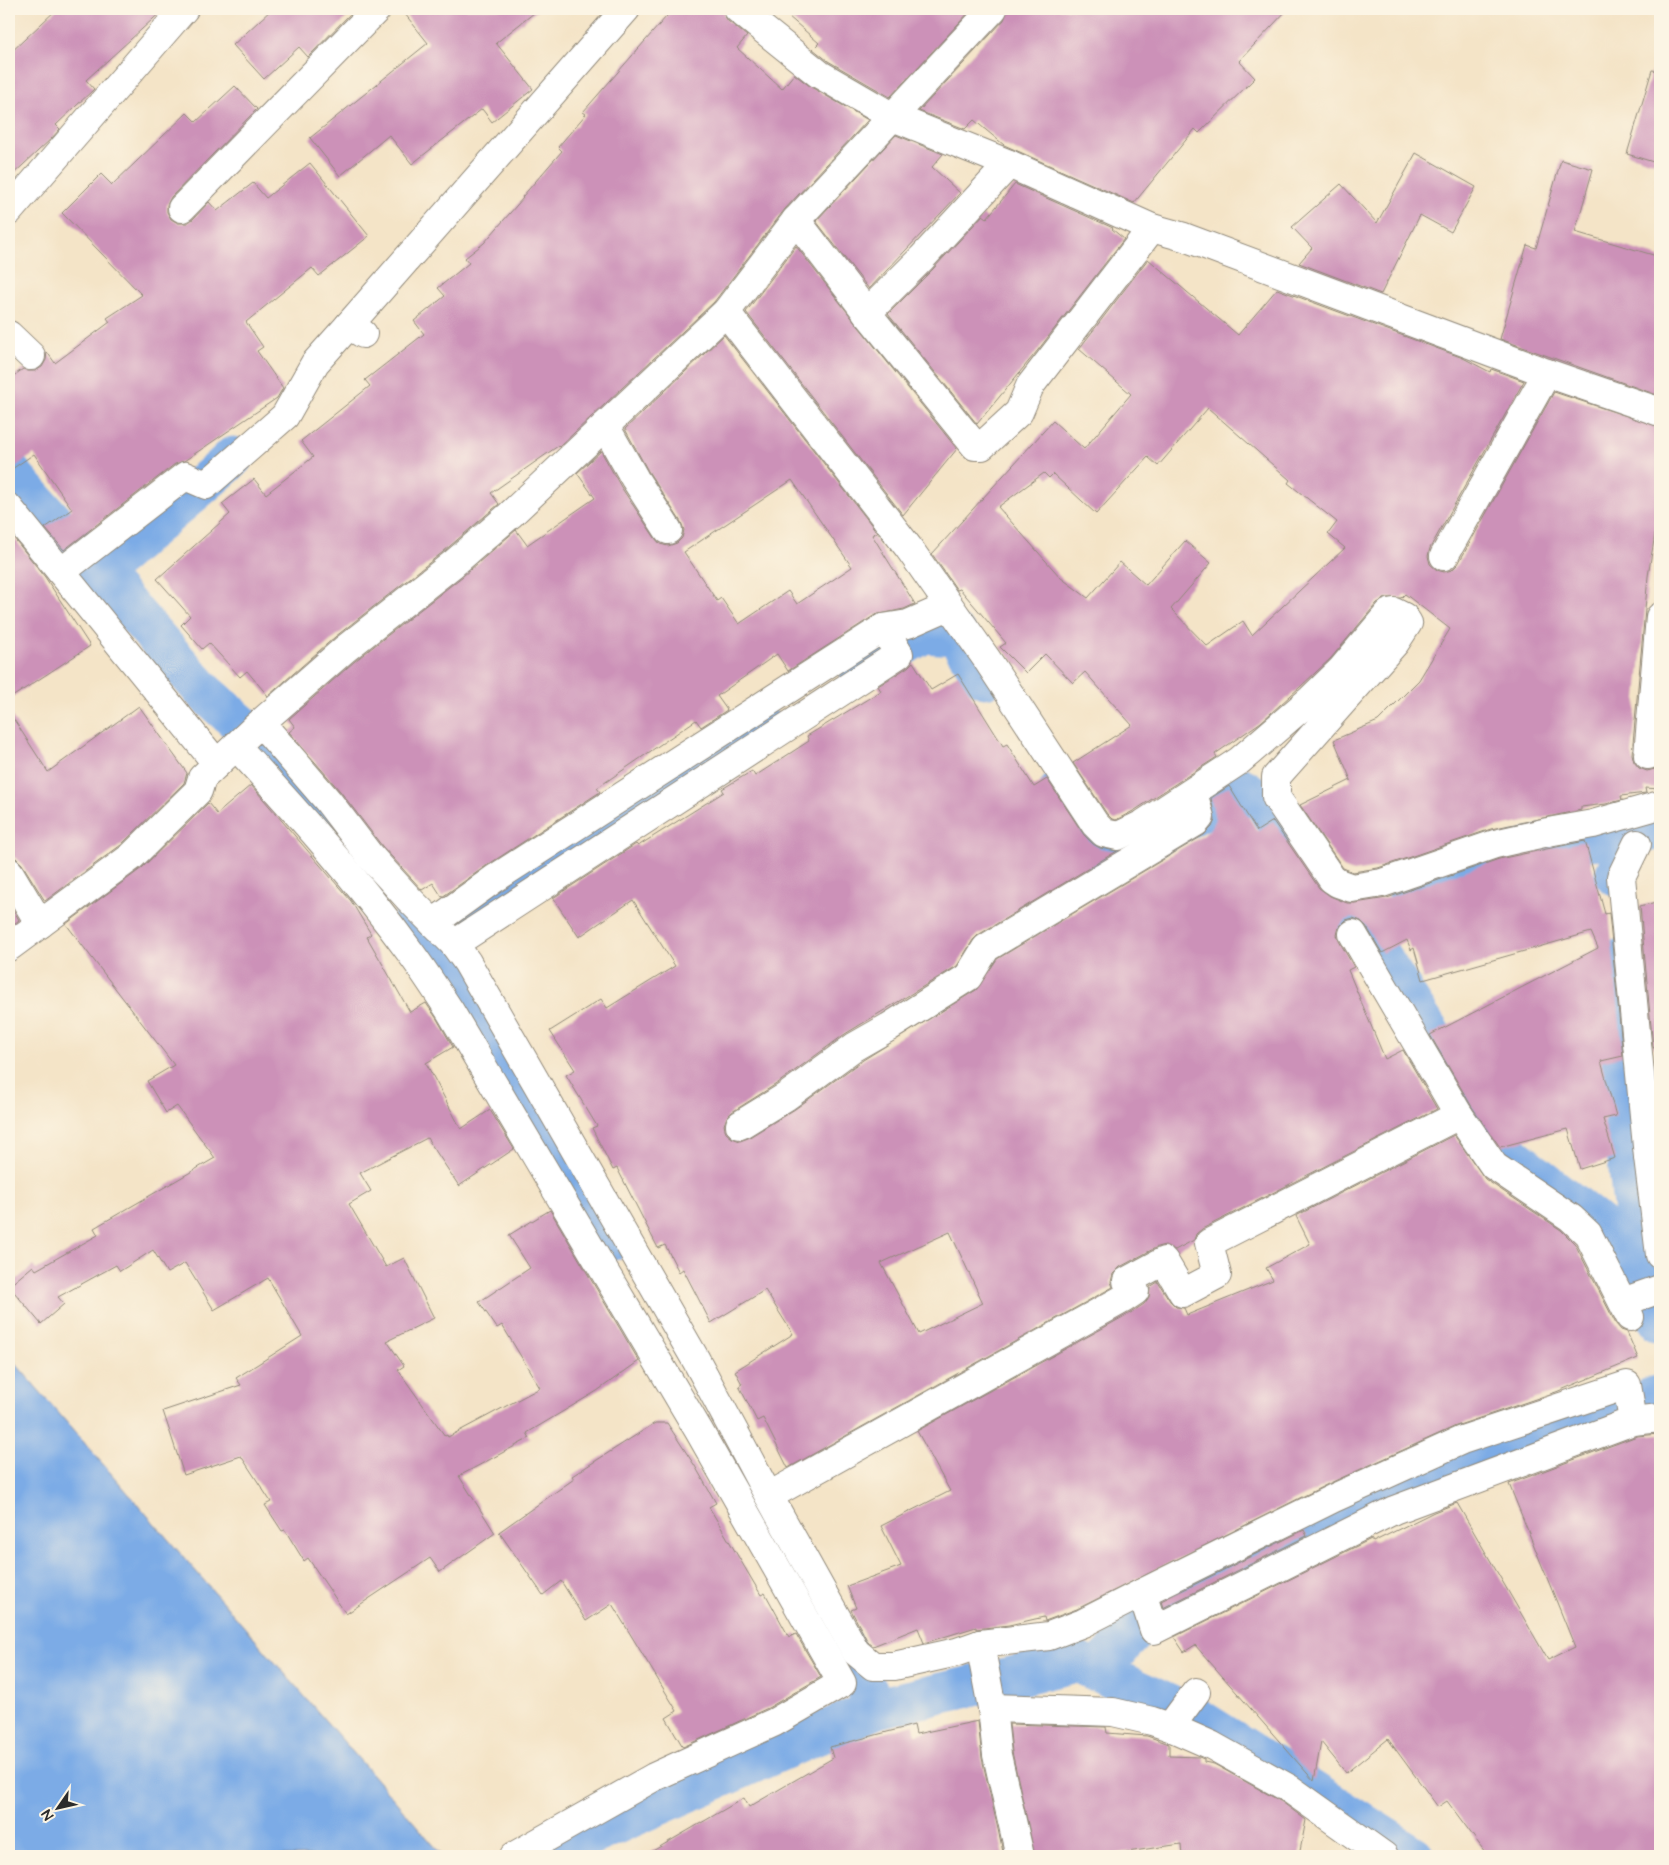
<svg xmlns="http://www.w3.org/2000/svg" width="1669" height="1865" font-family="'Architects Daughter',sans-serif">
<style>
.water{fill:#7cabe6;stroke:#546b88}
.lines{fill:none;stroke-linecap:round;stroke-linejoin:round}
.canal{stroke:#7cabe6;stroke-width:41}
.building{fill:#cc91b8;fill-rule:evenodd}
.street-casing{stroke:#908879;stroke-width:30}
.street{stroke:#fff;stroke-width:28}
</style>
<rect width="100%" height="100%" fill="#fcf5e5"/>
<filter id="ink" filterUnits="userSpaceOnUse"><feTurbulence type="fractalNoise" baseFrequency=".02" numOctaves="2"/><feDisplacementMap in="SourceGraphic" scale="10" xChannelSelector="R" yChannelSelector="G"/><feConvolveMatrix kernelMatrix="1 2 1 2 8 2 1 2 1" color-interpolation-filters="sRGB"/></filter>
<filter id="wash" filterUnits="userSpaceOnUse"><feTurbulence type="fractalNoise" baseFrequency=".0096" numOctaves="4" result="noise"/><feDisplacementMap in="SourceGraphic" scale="20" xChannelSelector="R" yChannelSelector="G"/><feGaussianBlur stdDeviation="1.12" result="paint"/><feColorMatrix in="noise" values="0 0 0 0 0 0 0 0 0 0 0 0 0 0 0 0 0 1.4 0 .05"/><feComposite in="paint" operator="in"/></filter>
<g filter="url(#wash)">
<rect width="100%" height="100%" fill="#f4e4c7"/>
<!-- water -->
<path class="water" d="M 9,1356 L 443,1856 L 9,1856 Z"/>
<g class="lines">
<!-- canal -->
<g class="canal">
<path d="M 9,471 L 205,693 L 252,734 L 356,854"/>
<path d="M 99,573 L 224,466 L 233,457"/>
<path d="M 859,672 L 924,633 L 956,635 L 985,678"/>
<path d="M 1059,791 L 1106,863 L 1242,788 L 1265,803 L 1311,878 L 1354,916 L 1506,1151 L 1639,1257 L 1635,1287 L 1660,1322"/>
<path d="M 1615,875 L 1630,837 L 1660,828"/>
<path d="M 1409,894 L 1478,865 L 1548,843 L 1630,837"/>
<path d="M 413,920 L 431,941 L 613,1240"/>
<path d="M 431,941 L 572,842 L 764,728"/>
<path d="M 1618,960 L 1626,1143 L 1639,1257"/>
<path d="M 828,1621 L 877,1708"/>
<path d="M 1097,1671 L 1144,1622 L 1268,1547 L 1462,1464 L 1660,1395"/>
<path d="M 544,1856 L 877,1708 L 1077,1662 L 1197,1718 L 1414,1856"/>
</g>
</g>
<g id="blocks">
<!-- building -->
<g class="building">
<path d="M 57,9 L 164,9 L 86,80 L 94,89 L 56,125 L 60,129 L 52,138 L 9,178 L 9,54 Z"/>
<path d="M 272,9 L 355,9 L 308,57 L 299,47 L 264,79 L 233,45 Z"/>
<path d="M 401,9 L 539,9 L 496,43 L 533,89 L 492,122 L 482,109 L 412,164 L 389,135 L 340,176 L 310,138 L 428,43 Z"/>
<path d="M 673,9 L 723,9 L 724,15 L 728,21 L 747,36 L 737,48 L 782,89 L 794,74 L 811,87 L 868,120 L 785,209 L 714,302 L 559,447 L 558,446 L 491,493 L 499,504 L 443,552 L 335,637 L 268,696 L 247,671 L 240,677 L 209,643 L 202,649 L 181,625 L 190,616 L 157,579 L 230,514 L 222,504 L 254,479 L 266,494 L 313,457 L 301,441 L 370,386 L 365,380 L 424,334 L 414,321 L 445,296 L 438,288 L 469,263 L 465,258 L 484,243 L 523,198 L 522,197 L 562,151 L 558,147 L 586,114 L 583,112 Z"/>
<path d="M 780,9 L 972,9 L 890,97 L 828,61 L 813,49 L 819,43 Z"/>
<path d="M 1008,9 L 1288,9 L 1239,61 L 1255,78 L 1199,133 L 1195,129 L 1134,203 L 1004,145 L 974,120 L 965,129 L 919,111 L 1004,20 Z"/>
<path d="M 1652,70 L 1660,71 L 1660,164 L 1627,154 Z"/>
<path d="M 235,86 L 257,109 L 171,197 L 167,205 L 167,212 L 171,219 L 178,223 L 187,223 L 193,219 L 209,202 L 217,211 L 253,183 L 266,198 L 310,163 L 369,236 L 319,276 L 312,268 L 246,322 L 263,347 L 257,351 L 283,388 L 277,398 L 184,461 L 175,464 L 64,550 L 45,528 L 72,509 L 34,454 L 9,471 L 9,379 L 23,369 L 28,371 L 35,371 L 42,367 L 46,360 L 47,352 L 55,363 L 110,322 L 107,318 L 142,295 L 62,213 L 101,174 L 112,185 L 187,113 L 196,122 Z"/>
<path d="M 896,135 L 943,154 L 932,167 L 960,193 L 869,289 L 816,221 Z"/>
<path d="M 1416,153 L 1476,187 L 1451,232 L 1420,215 L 1381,294 L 1299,263 L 1312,248 L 1292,227 L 1341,184 L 1377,223 Z"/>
<path d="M 1561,160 L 1593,169 L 1575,232 L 1660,257 L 1660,396 L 1500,339 L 1527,245 L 1536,248 Z"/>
<path d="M 1015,184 L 1113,228 L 1112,229 L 1124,239 L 1038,350 L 977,424 L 888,314 L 933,269 L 983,215 L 987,218 Z"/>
<path d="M 796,246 L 855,322 L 957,449 L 903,515 L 746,312 Z"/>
<path d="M 1148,259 L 1238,335 L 1277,289 L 1463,358 L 1490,372 L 1491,369 L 1524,381 L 1430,548 L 1428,556 L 1430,564 L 1437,570 L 1444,572 L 1452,570 L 1458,564 L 1554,392 L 1660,427 L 1660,504 L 1648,576 L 1632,754 L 1634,762 L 1639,768 L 1647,771 L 1655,769 L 1660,764 L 1660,789 L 1645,788 L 1646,793 L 1621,796 L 1622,800 L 1606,804 L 1581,807 L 1581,810 L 1491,829 L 1378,868 L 1353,872 L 1343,868 L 1300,805 L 1351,780 L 1334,740 L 1378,721 L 1419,680 L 1450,629 L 1405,594 L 1401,598 L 1386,598 L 1377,603 L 1331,658 L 1300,687 L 1261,722 L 1215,754 L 1217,757 L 1135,810 L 1116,820 L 1112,819 L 1107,814 L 1073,763 L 1132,725 L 1085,672 L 1073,683 L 1045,654 L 1026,673 L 1000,647 L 1006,643 L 960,589 L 957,590 L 932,554 L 1053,421 L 1084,449 L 1131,394 L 1079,349 ZM 1208,408 L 1290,480 L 1288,483 L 1337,522 L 1328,534 L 1345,548 L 1252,635 L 1243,621 L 1207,646 L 1171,609 L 1211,563 L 1185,541 L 1146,585 L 1120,562 L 1088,598 L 1061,578 L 998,507 L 1044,473 L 1049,478 L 1053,474 L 1096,514 L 1148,457 L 1158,466 Z"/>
<path d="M 724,335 L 877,532 L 872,535 L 915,604 L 904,609 L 875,615 L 788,671 L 777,654 L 717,696 L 727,710 L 701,727 L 696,720 L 597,788 L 600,792 L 486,866 L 442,897 L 433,883 L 422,890 L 382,846 L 340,791 L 289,732 L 295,727 L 289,719 L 355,661 L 463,576 L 516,530 L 527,545 L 595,498 L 577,473 L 601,451 L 621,487 L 655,538 L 660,544 L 668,546 L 677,543 L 682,538 L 684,530 L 681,522 L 648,471 L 625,429 ZM 792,480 L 852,567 L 797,604 L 788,591 L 739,624 L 721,598 L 717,601 L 684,552 Z"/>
<path d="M 9,532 L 45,577 L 90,646 L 9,699 Z"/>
<path d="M 913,662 L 931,690 L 958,674 L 1003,746 L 1007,744 L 1034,787 L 1047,779 L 1084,835 L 1093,844 L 1100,848 L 1117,851 L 978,935 L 973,940 L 957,966 L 845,1034 L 778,1083 L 732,1112 L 727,1117 L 724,1125 L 726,1133 L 732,1138 L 740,1141 L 748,1138 L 795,1109 L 863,1060 L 976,990 L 997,959 L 1204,835 L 1212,827 L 1215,820 L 1211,798 L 1229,786 L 1257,831 L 1273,821 L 1319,888 L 1330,896 L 1347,903 L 1355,903 L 1387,898 L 1499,859 L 1585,841 L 1605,914 L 1609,913 L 1623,1056 L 1601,1061 L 1616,1116 L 1603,1119 L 1615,1158 L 1580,1169 L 1568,1129 L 1500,1147 L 1472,1107 L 1430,1035 L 1598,948 L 1591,932 L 1423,980 L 1414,948 L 1411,950 L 1407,940 L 1382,953 L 1366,926 L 1361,921 L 1353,918 L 1346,920 L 1339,927 L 1337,935 L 1339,941 L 1354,967 L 1348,970 L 1385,1059 L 1403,1050 L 1437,1109 L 1202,1229 L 1196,1234 L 1194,1240 L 1175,1250 L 1165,1245 L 1157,1247 L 1120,1267 L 1113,1274 L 1111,1282 L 1113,1287 L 788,1468 L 763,1418 L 757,1421 L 739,1386 L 742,1384 L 735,1371 L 793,1334 L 765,1290 L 711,1323 L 683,1269 L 679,1272 L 665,1245 L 658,1248 L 617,1168 L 613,1170 L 592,1128 L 597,1126 L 566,1075 L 575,1070 L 550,1031 L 601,999 L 607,1008 L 675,966 L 633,900 L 579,937 L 553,898 L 636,844 L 638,846 L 724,792 L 722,789 L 752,771 L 755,776 L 809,741 L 807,736 L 881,691 L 878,686 L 908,667 ZM 950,1232 L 983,1303 L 919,1334 L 881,1263 Z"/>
<path d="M 139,706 L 187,773 L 184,783 L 121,845 L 45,901 L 22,864 L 16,858 L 9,856 L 9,712 L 48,772 Z"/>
<path d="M 251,785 L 351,901 L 371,934 L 367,937 L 410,1012 L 426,1003 L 437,1019 L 453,1047 L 426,1063 L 461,1129 L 490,1110 L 514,1149 L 459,1186 L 427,1138 L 360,1173 L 371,1191 L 349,1204 L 386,1267 L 404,1258 L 434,1318 L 387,1341 L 404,1366 L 398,1370 L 445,1436 L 447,1435 L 448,1437 L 540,1388 L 502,1325 L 497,1328 L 479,1302 L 530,1268 L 509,1235 L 550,1210 L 639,1361 L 597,1391 L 527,1433 L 530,1438 L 459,1476 L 495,1533 L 440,1572 L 430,1558 L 346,1614 L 308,1558 L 304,1561 L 285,1530 L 282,1531 L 265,1505 L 271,1502 L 241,1456 L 184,1475 L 163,1411 L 241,1385 L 236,1378 L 302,1336 L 268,1278 L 214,1310 L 185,1263 L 167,1273 L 153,1250 L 120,1271 L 116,1265 L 58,1297 L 64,1304 L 41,1324 L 9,1286 L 33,1266 L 36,1270 L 98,1235 L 94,1228 L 215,1158 L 177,1106 L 166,1113 L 147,1081 L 174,1065 L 66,924 L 142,868 L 208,803 L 217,814 Z"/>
<path d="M 1660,901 L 1660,1046 L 1653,1048 L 1640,906 Z"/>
<path d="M 9,902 L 19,920 L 9,928 Z"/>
<path d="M 1454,1135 L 1485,1179 L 1561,1230 L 1575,1244 L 1616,1324 L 1621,1330 L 1627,1332 L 1638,1358 L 1556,1392 L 1456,1426 L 1328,1484 L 1077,1609 L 1045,1621 L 1044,1617 L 1009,1625 L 976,1629 L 976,1627 L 924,1643 L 918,1628 L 873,1646 L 868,1642 L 851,1610 L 856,1608 L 847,1586 L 901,1566 L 881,1526 L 950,1491 L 917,1431 L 1132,1312 L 1144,1304 L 1149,1297 L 1150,1287 L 1158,1282 L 1170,1301 L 1176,1307 L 1184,1308 L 1187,1315 L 1273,1280 L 1266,1268 L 1310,1244 L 1296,1216 Z"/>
<path d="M 655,1423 L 667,1423 L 695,1466 L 716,1503 L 709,1507 L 761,1595 L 765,1593 L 789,1637 L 796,1634 L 821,1677 L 768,1708 L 683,1747 L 666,1718 L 677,1711 L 612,1604 L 586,1621 L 561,1581 L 543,1595 L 499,1532 L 574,1479 L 572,1476 Z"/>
<path d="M 1660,1434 L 1660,1856 L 1488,1856 L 1447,1801 L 1438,1807 L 1388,1739 L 1346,1773 L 1321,1742 L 1314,1781 L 1195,1645 L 1184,1652 L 1174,1637 L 1371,1539 L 1373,1542 L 1434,1512 L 1457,1503 L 1548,1660 L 1575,1647 L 1509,1484 L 1637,1436 Z"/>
<path d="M 1304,1530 L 1307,1536 L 1163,1608 L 1161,1601 Z"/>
<path d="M 978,1721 L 982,1758 L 1004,1856 L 644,1856 L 744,1798 L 749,1807 L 833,1758 L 830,1747 L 914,1725 L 916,1734 Z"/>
<path d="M 1009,1724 L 1106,1727 L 1107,1733 L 1147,1736 L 1169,1744 L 1169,1756 L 1199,1757 L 1204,1759 L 1204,1762 L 1214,1764 L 1282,1802 L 1306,1820 L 1299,1856 L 1182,1856 L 1181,1844 L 1100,1856 L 1035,1856 L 1012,1752 Z"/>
</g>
</g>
</g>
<g filter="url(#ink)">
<use href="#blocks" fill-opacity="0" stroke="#908879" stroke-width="1"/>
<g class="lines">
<!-- street casing -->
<g class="street-casing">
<g id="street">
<path d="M 738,9 L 819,74 L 893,117 L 1009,164 L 1152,228 L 1184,237 L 1547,373 L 1660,412"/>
<path d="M 182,208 L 377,9"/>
<path d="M 9,211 L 184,9"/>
<path d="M 796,220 L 867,313 L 975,446 L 982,446 L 1019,412 L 1030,386 L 1152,228"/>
<path d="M 726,312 L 908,547 L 986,658 L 1095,824 L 1104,833 L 1118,836 L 1143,824 L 1239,761 L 1311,699 L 1342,669 L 1389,613 L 1394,612 L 1404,617 L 1408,623 L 1395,643 L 1276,777 L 1276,797 L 1332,879 L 1338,883 L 1352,888 L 1382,883 L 1495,844 L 1548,832 L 1593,824 L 1660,805"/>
<path d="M 867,313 L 922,258 L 1009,164"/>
<path d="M 349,325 L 626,9"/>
<path d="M 9,335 L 31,356"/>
<path d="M 605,426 L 635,479 L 668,530"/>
<path d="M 9,508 L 217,764"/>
<path d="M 1444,556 L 1547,373"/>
<path d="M 61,572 L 185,476 L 206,485 L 285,416 L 315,363 L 349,325 L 363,334"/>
<path d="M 261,723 L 328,801 L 370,856 L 409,899 L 454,944 L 467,962 L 696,1360 L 761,1482 L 856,1652 L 873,1666 L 894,1666 L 957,1652 L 980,1644 L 1049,1636 L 1083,1623 L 1142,1593 L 1334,1498 L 1462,1440 L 1627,1385 L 1633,1421"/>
<path d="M 236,746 C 297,812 357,879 410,952 C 424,971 437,991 450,1011 L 699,1431 L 842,1683 L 775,1722 L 654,1777 L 514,1856"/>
<path d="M 1648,755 L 1660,617"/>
<path d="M 1637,844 L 1621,877 L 1648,1157"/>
<path d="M 9,872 L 40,924"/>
<path d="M 433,923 L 494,879 L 883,628 L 908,624 L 949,606"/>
<path d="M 454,944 L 899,654 L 883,628"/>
<path d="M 9,947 L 131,857 L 198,791 L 202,778 L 257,726 L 345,649 L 453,564 L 510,515 L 726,312 L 796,220 L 993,9"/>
<path d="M 1459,1115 L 1494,1166 L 1571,1218 L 1588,1234 L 1630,1317"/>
<path d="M 740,1125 L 787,1096 L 854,1047 L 889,1027 L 968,977 L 986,948 L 1196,822 L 1200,817 L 1193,793"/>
<path d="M 1660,1154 L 1648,1157 L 1660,1255"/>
<path d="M 1623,1302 L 1660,1289"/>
<path d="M 769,1496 L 1123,1299 L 1135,1291 L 1127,1281 L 1164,1261 L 1183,1293 L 1217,1275 L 1209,1243 L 1459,1115 L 1353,934"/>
<path d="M 1142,1593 L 1154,1630 L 1394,1510 L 1633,1421 L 1660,1418"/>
<path d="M 980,1644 L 992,1708 L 997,1755 L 1020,1856"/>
<path d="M 992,1708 L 1113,1712 L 1152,1721 L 1170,1727 L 1211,1745 L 1290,1789 L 1384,1856"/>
<path d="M 1170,1727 L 1196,1692"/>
</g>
</g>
<!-- street -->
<use href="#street" class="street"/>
</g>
</g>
<!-- margin -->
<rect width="1669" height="1865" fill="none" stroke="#fcf5e5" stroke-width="30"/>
<!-- north arrow -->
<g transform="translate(58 1808) rotate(236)" stroke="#fcf5e5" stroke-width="4" paint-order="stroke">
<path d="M0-4L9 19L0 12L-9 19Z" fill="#2b2b2b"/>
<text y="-8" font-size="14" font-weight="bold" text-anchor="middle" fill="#2b2b2b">N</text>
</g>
</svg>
